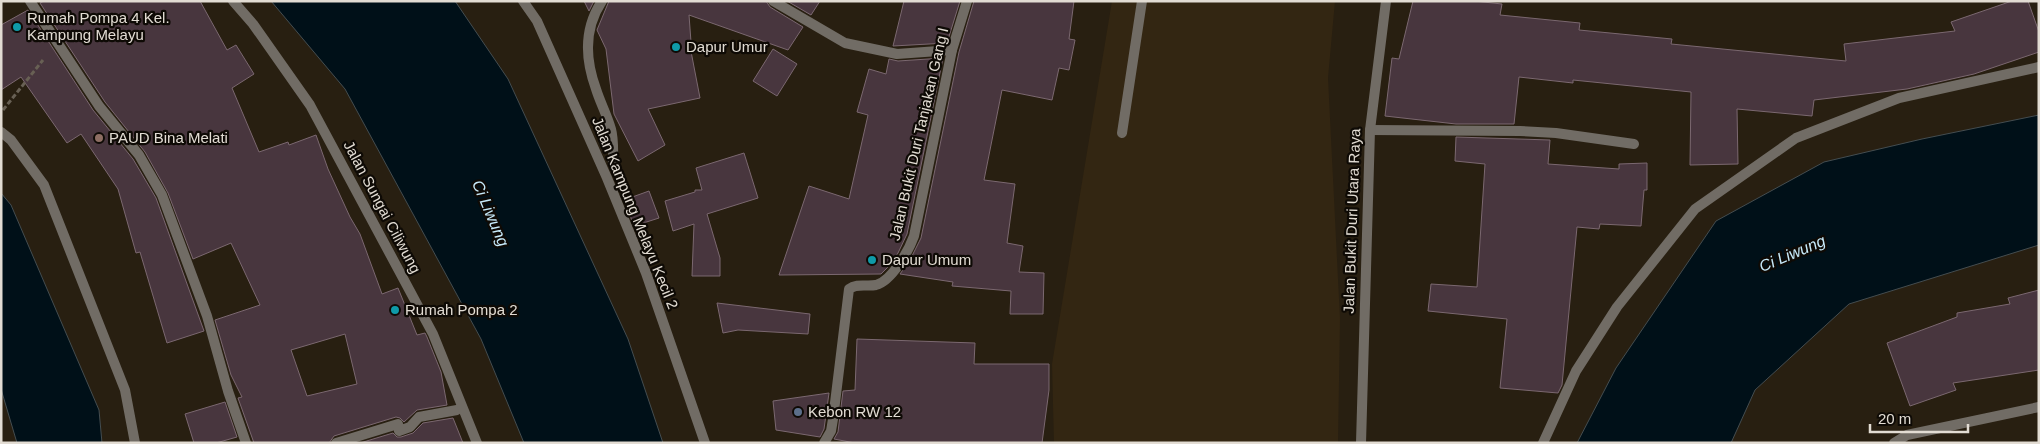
<svg xmlns="http://www.w3.org/2000/svg" width="2040" height="444" font-family="Helvetica,sans-serif">
<style>
.built{fill:#332612}
.water{fill:#001018;stroke:#444d50}
.building{fill:#48363e;stroke:#7b6870;fill-rule:evenodd}
.lines{fill:none;stroke-linecap:round;stroke-linejoin:round}
.path{stroke:#686054;stroke-width:3;stroke-dasharray:5 2.5;stroke-linecap:butt}
.service{stroke:#716c65;stroke-width:10}
.minor{stroke:#716c65;stroke-width:10}
.tertiary{stroke:#716c65;stroke-width:10}
.culture-dot{fill:#0f9aa8;stroke:#0e0a05;stroke-width:2}
.education-dot{fill:#8d6e63;stroke:#0e0a05;stroke-width:2}
.service-dot{fill:#5c6f8a;stroke:#0e0a05;stroke-width:2}
.labels{text-anchor:middle;stroke-width:4.5;stroke-linejoin:round;paint-order:stroke}
.poi-label{font-size:15px;fill:#e2dcd3;stroke:#0e0a05;text-anchor:start}
.street-label{font-size:15px;fill:#e2dcd3;stroke:#0e0a05}
.water-label{font-size:16px;font-style:italic;fill:#c7eafa;stroke:#0e0a05}
</style>
<rect width="100%" height="100%" fill="#281f11"/>
<!-- built -->
<path class="built" d="M 1112,1 L 1335,1 L 1328,78 L 1340,319 L 1338,443 L 1054,443 L 1052,364 Z"/>
<!-- water -->
<g class="water">
<path d="M 271,1 L 455,1 L 508,79 L 628,339 L 663,443 L 524,443 L 481,339 L 345,89 Z"/>
<path d="M 2039,115 L 2039,245 L 1849,304 L 1755,390 L 1731,443 L 1577,443 L 1616,368 L 1716,221 L 1824,162 L 1922,139 Z"/>
<path d="M 1,193 L 11,205 L 99,410 L 102,443 L 17,443 L 1,389 Z"/>
</g>
<!-- building -->
<g class="building">
<path d="M 44,1 L 200,1 L 227,50 L 236,45 L 254,74 L 232,88 L 259,152 L 288,142 L 289,145 L 316,135 L 328,169 L 350,217 L 360,234 L 382,294 L 398,288 L 417,335 L 425,333 L 427,337 L 441,372 L 447,405 L 417,410 L 404,422 L 400,418 L 396,417 L 334,436 L 329,443 L 254,443 L 238,398 L 242,397 L 231,375 L 215,320 L 260,305 L 231,243 L 193,259 L 168,193 L 145,152 L 105,102 L 40,3 ZM 345,334 L 357,384 L 307,396 L 291,350 Z"/>
<path d="M 584,1 L 594,1 L 589,11 Z"/>
<path d="M 609,1 L 766,1 L 770,7 L 803,27 L 788,50 L 689,15 L 691,42 L 689,41 L 700,98 L 648,109 L 665,145 L 638,161 L 614,114 L 606,49 L 597,30 Z"/>
<path d="M 787,1 L 820,1 L 811,15 Z"/>
<path d="M 904,1 L 960,1 L 947,43 L 893,46 Z"/>
<path d="M 974,1 L 1074,1 L 1069,39 L 1075,40 L 1069,70 L 1059,68 L 1052,100 L 1002,90 L 984,180 L 1015,184 L 1007,243 L 1023,246 L 1019,272 L 1044,273 L 1043,314 L 1010,314 L 1011,291 L 952,286 L 953,282 L 900,274 L 910,260 L 921,238 L 959,52 Z"/>
<path d="M 1413,1 L 1474,1 L 1502,4 L 1500,15 L 1580,23 L 1579,30 L 1672,39 L 1671,44 L 1846,61 L 1844,44 L 1955,31 L 1951,22 L 2012,1 L 2028,1 L 2039,32 L 2039,52 L 1974,74 L 1907,89 L 1814,100 L 1812,116 L 1737,109 L 1738,164 L 1690,165 L 1691,92 L 1573,80 L 1573,83 L 1519,77 L 1514,124 L 1456,124 L 1385,116 L 1392,58 L 1399,59 Z"/>
<path d="M 28,10 L 93,110 L 133,159 L 156,198 L 204,331 L 167,343 L 140,252 L 136,253 L 118,189 L 81,134 L 67,143 L 21,77 L 1,90 L 1,25 Z"/>
<path d="M 773,49 L 797,64 L 777,96 L 753,81 Z"/>
<path d="M 943,58 L 907,234 L 898,253 L 888,267 L 881,274 L 779,275 L 809,186 L 849,199 L 868,115 L 857,112 L 869,69 L 886,74 L 889,59 L 898,61 Z"/>
<path d="M 1456,137 L 1550,140 L 1548,164 L 1619,169 L 1619,164 L 1647,163 L 1647,190 L 1644,190 L 1641,226 L 1600,224 L 1599,229 L 1577,227 L 1562,385 L 1558,393 L 1500,388 L 1507,319 L 1428,311 L 1431,284 L 1477,287 L 1485,164 L 1455,161 Z"/>
<path d="M 744,153 L 758,198 L 707,214 L 720,258 L 720,276 L 692,276 L 694,224 L 673,231 L 665,201 L 695,192 L 695,190 L 702,190 L 696,168 Z"/>
<path d="M 649,191 L 659,218 L 634,226 L 624,200 Z"/>
<path d="M 2039,290 L 2039,370 L 1953,383 L 1956,390 L 1910,406 L 1887,343 L 1957,317 L 1957,313 L 2010,304 L 2008,298 Z"/>
<path d="M 717,303 L 810,314 L 808,334 L 738,330 L 723,333 Z"/>
<path d="M 857,339 L 975,343 L 974,364 L 1049,364 L 1049,390 L 1042,443 L 855,443 L 834,439 L 838,432 L 843,391 L 855,390 Z"/>
<path d="M 829,393 L 824,429 L 820,437 L 776,430 L 773,401 Z"/>
<path d="M 225,402 L 237,437 L 216,443 L 194,443 L 185,414 Z"/>
<path d="M 453,418 L 463,443 L 360,443 L 393,433 L 397,437 L 401,437 L 413,433 L 423,423 Z"/>
</g>
<g class="lines">
<!-- path -->
<path class="path" d="M 3,110 L 43,60"/>
<!-- service -->
<path class="service" d="M 1122,133 L 1142,1"/>
<!-- minor -->
<g class="minor">
<path d="M 30,1 L 99,106 L 139,155 L 162,195 L 207,316 L 228,391 L 246,443"/>
<path d="M 602,1 C 584,28 585,59 596,89 C 600,102 607,115 611,129 C 614,140 613,151 613,163"/>
<path d="M 773,1 L 845,43 L 897,54 L 952,50"/>
<path d="M 1370,130 L 1520,131 L 1556,133 L 1634,144"/>
<path d="M 336,443 L 398,424 L 399,431 L 410,427 L 419,417 L 457,410"/>
<path d="M 824,443 L 831,431 L 833,419 L 849,289 C 857,283 867,287 876,285 C 892,281 909,250 914,236 L 952,50 L 967,1"/>
<path d="M 1543,443 L 1576,371 L 1617,307 L 1695,209 L 1796,138 L 1899,98 L 2039,67"/>
<path d="M 1894,443 L 1907,435 L 2039,407"/>
</g>
<!-- tertiary -->
<g class="tertiary">
<path d="M 233,1 L 253,24 L 310,105 L 433,334 L 477,443"/>
<path d="M 523,1 L 537,21 L 607,178 L 646,273 L 705,443"/>
<path d="M 1,132 L 11,140 L 44,185 L 125,390 L 135,443"/>
<path d="M 1361,443 L 1370,130 L 1386,1"/>
</g>
</g>
<!-- markers -->
<g class="culture-dot">
<circle cx="17" cy="27" r="5"/>
<circle cx="676" cy="47" r="5"/>
<circle cx="872" cy="260" r="5"/>
<circle cx="395" cy="310" r="5"/>
</g>
<circle class="education-dot" cx="99" cy="138" r="5"/>
<circle class="service-dot" cx="798" cy="412" r="5"/>
<g class="labels">
<!-- poi labels -->
<g class="poi-label">
<text x="27" y="23">Rumah Pompa 4 Kel.<tspan x="27" dy="17">Kampung Melayu</tspan></text>
<text x="686" y="52">Dapur Umur</text>
<text x="109" y="143">PAUD Bina Melati</text>
<text x="882" y="265">Dapur Umum</text>
<text x="405" y="315">Rumah Pompa 2</text>
<text x="808" y="417">Kebon RW 12</text>
</g>
<!-- street labels -->
<g class="street-label">
<text transform="translate(919 134) rotate(-77)" y="5">Jalan Bukit Duri Tanjakan Gang I</text>
<text transform="translate(382 207) rotate(62)" y="5">Jalan Sungai Ciliwung</text>
<text transform="translate(635 213) rotate(68)" y="5">Jalan Kampung Melayu Kecil 2</text>
<text transform="translate(1352 221) rotate(-88)" y="5">Jalan Bukit Duri Utara Raya</text>
</g>
<!-- water labels -->
<g class="water-label">
<text transform="translate(491 213) rotate(67)" y="6">Ci Liwung</text>
<text transform="translate(1792 253) rotate(-23)" y="6">Ci Liwung</text>
</g>
</g>
<!-- border -->
<rect width="2040" height="444" fill="none" stroke="#e2dcd3" stroke-width="5"/>
<!-- scale -->
<path d="M1870 424v8h98v-8" fill="none" stroke="#e2dcd3" stroke-width="2.5"/>
<text x="1878" y="424" font-size="15" fill="#e2dcd3" stroke="#0e0a05" stroke-width="4" paint-order="stroke">20 m</text>
</svg>
